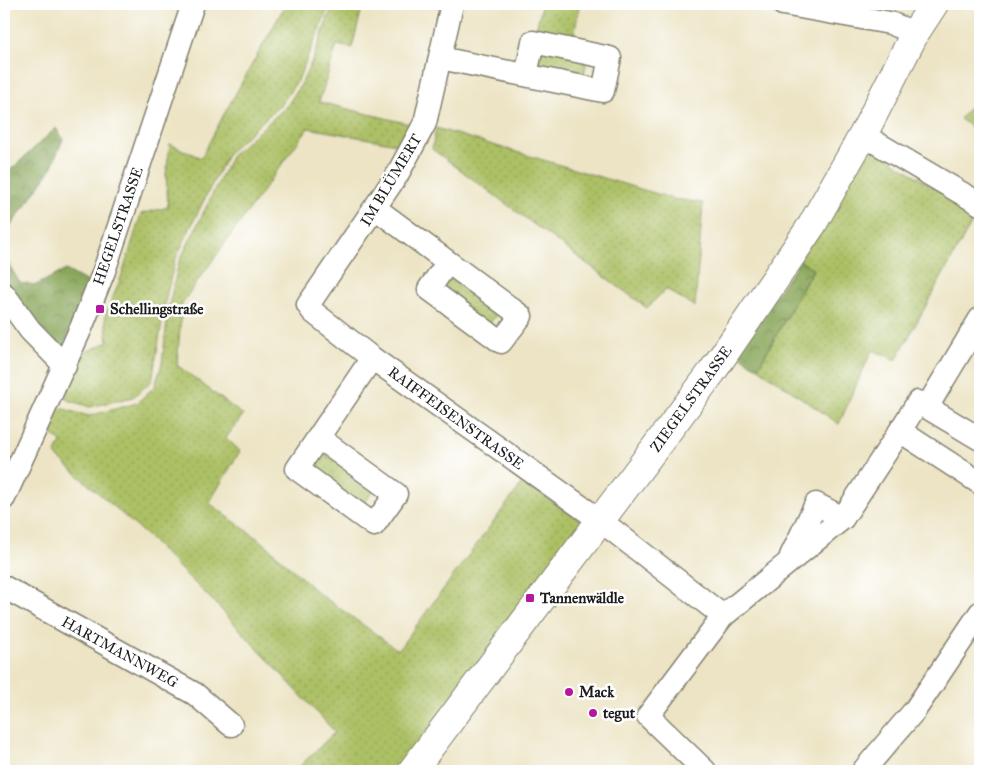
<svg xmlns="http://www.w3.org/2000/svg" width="984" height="775" font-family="'IM FELL Great Primer',serif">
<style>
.grass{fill:url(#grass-dots);stroke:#646e40}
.forest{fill:url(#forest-crowns);stroke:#52613b}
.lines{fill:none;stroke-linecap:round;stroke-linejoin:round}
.minor-casing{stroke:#848070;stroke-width:25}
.major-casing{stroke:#848070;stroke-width:30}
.minor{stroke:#fff;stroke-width:22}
.major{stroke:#fff;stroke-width:28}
.poi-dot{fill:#b5179e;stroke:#fff;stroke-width:2}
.labels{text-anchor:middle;stroke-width:5;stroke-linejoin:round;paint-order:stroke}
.street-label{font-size:15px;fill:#1c1c1c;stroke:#fff}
.poi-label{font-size:15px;font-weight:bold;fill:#1c1c1c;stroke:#fff;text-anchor:start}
</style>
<defs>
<pattern id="grass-dots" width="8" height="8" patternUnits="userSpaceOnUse" patternTransform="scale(1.25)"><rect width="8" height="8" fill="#acc065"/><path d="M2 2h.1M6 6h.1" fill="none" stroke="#93a457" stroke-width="1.8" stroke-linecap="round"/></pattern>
<pattern id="forest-crowns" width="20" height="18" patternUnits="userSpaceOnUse" patternTransform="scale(1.25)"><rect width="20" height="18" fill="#89a65a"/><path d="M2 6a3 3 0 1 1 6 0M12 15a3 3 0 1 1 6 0" fill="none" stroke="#6f864a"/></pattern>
</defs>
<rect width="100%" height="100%" fill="#fff"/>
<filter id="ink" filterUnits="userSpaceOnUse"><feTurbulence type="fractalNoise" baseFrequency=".02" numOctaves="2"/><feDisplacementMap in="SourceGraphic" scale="10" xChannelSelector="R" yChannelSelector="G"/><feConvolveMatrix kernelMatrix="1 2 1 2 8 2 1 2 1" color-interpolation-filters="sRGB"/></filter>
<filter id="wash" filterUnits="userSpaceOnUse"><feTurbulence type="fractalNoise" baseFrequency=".0096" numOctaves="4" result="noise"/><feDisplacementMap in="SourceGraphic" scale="20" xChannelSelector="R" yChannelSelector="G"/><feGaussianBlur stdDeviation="1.12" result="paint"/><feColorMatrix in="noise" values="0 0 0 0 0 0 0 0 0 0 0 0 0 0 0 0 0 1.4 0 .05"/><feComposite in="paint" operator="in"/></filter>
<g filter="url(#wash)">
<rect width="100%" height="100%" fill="#ece4c4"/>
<!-- grass -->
<g class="grass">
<path d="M 286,4 L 330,4 L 298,80 L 281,104 L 228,153 L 198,212 L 175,260 L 167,293 L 152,381 L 133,397 L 90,407 L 65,399 L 85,352 L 108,342 L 105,316 L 122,275 L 141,214 L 168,207 L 166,174 L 170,144 L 201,158 L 223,116 Z"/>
<path d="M 333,4 L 363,4 L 352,48 L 337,45 L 319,102 L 414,125 L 402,145 L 308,128 L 182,303 L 177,365 L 243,415 L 226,438 L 240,451 L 209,503 L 265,544 L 317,592 L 398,650 L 523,482 L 582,521 L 438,717 L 394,771 L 295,771 L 335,732 L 217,605 L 145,534 L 55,455 L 61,442 L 44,428 L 53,406 L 89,416 L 137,403 L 155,386 L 162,363 L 169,305 L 179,262 L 232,155 L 286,107 L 302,83 L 315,54 Z"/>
<path d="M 542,4 L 580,4 L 572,45 L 534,38 Z"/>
<path d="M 535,45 L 588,56 L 582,83 L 529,73 Z"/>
<path d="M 980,93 L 980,133 L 960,119 Z"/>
<path d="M 436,128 L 674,199 L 703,203 L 695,307 L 666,289 L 647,308 L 432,149 Z"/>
<path d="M 870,146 L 976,215 L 896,360 L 872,350 L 839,424 L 758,368 L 813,270 L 800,261 Z"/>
<path d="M 450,271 L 501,308 L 488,326 L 436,289 Z"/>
<path d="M 321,451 L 375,488 L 361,508 L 309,470 Z"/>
</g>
<!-- forest -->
<g class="forest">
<path d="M 56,128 L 63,139 L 50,171 L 4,235 L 4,176 Z"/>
<path d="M 4,257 L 20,283 L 36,285 L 66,270 L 91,284 L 62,350 L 33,321 L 6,284 L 4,280 Z"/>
<path d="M 800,261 L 813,269 L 758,368 L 735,352 Z"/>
</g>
</g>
<g filter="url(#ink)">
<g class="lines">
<!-- minor casing -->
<g class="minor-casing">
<g id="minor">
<path d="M 452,4 L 425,123 L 397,175 L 308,305 L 313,312 L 372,358 L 601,521 L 723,616 L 648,716 L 705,771"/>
<path d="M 783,4 L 890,23 L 915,33"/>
<path d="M 440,58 L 603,91 L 610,58 L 533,42 L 526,75"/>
<path d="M 863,135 L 980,204"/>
<path d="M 375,208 L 521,316 L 501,342 L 429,289 L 448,262"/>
<path d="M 4,294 L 30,330 L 65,366"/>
<path d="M 927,407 L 980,319"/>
<path d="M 319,438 L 396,494 L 374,525 L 297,469 L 372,358"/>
<path d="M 980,439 L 918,402 L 900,431 L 980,483"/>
<path d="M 4,498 L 81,328 L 104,271 L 193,4"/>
<path d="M 791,556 L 816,504 L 843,518"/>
<path d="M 4,587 L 195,694 L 231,725"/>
<path d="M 723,616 L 843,518 L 900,431"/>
<path d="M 863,771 L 915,710 L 980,613"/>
</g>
</g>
<!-- major casing -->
<g class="major-casing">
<path id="major" d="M 412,771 L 712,372 L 812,225 L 863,135 L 915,33 L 934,4"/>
</g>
<!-- minor -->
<use href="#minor" class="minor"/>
<!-- major -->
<use href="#major" class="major"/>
</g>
</g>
<!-- markers -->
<g class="poi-dot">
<rect x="95" y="304" width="10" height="10" rx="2.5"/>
<rect x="525" y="593" width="10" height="10" rx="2.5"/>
<circle cx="569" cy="692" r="5"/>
<circle cx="593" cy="713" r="5"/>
</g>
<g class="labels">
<!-- street labels -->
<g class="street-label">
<text transform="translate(391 180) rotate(-59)" y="5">IM BLÜMERT</text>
<text transform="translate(118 226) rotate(-71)" y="5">HEGELSTRASSE</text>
<text transform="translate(691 399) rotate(-54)" y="5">ZIEGELSTRASSE</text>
<text transform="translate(456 418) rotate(36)" y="5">RAIFFEISENSTRASSE</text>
<text transform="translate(120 652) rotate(29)" y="5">HARTMANNWEG</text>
</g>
<!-- poi labels -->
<g class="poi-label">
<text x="110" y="314">Schellingstraße</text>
<text x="540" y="603">Tannenwäldle</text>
<text x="579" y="697">Mack</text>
<text x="603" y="718">tegut</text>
</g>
</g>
<!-- margin -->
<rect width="984" height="775" fill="none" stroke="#fff" stroke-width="20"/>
</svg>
